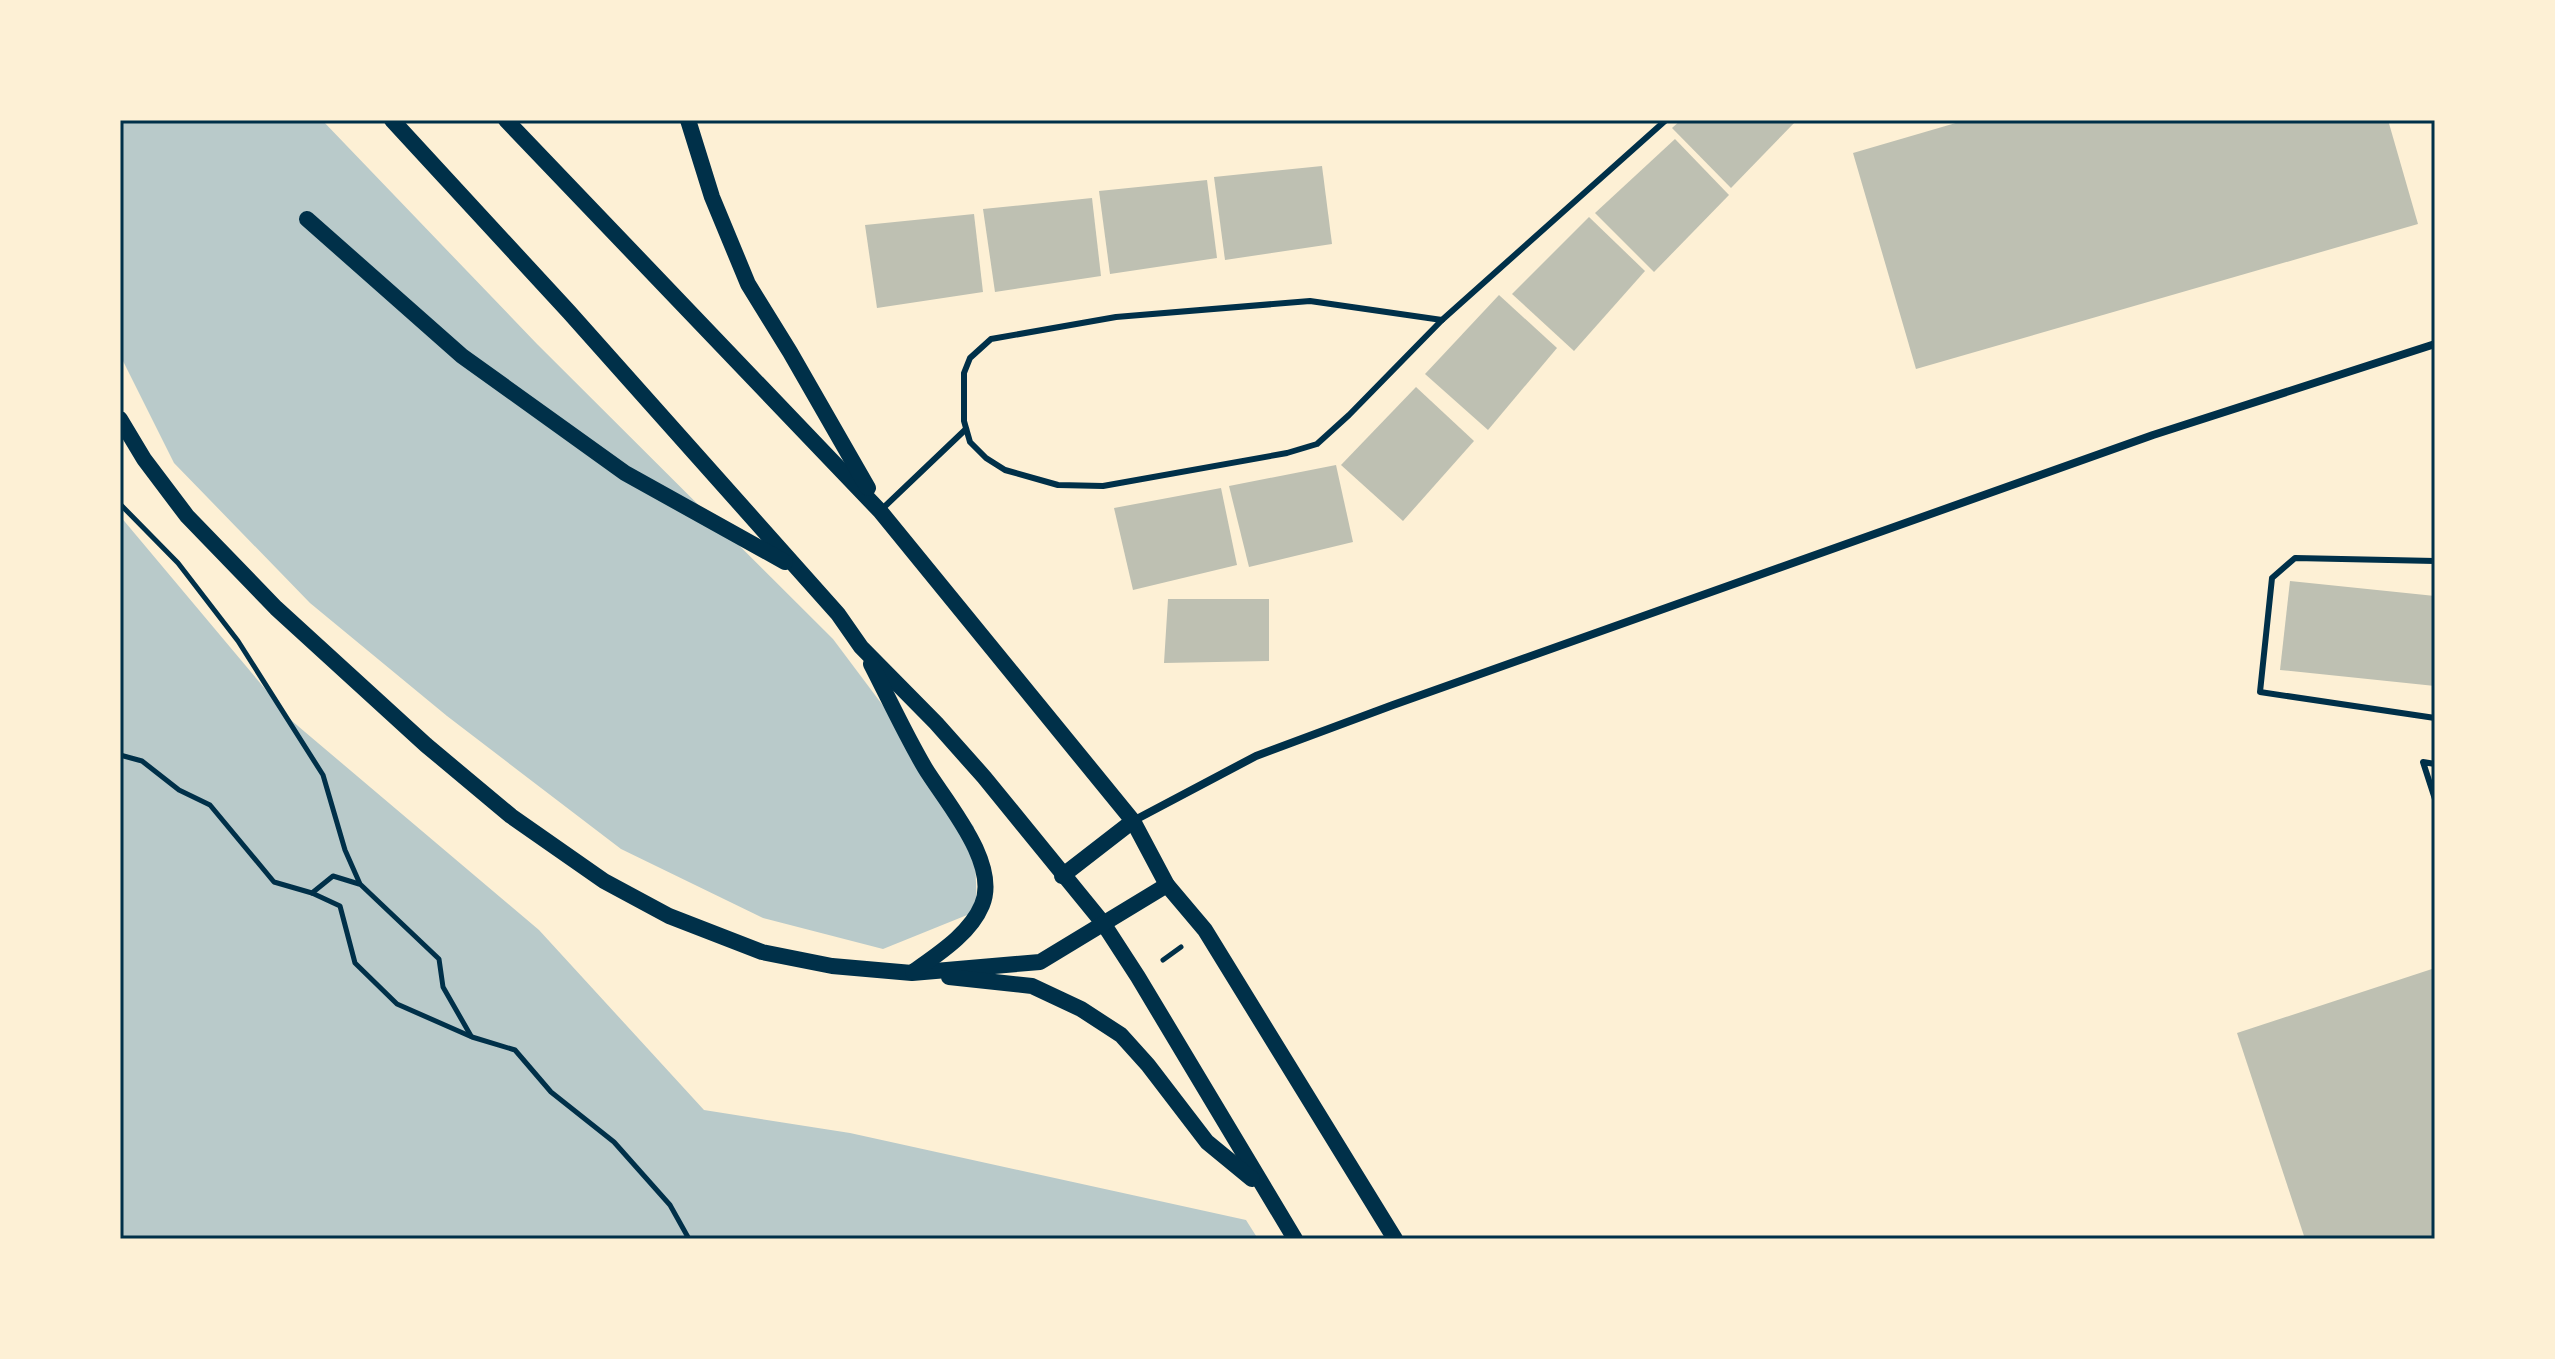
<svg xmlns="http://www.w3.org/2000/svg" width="2555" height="1359" font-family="'Asap Condensed',sans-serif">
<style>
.green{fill:#b9caca}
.building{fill:#bec0b2}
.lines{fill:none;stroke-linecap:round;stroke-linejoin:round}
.path{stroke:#003049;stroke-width:5}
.service{stroke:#003049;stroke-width:6}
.minor{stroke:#003049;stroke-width:8}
.secondary{stroke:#003049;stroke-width:16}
.neatline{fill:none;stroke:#003049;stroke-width:3}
</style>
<rect width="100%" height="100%" fill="#fdf0d5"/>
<!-- green -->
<g class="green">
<path d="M 120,120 L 322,120 L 537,344 L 833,639 L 974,827 L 977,911 L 883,949 L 763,918 L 621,849 L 447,716 L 310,603 L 174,463 L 120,355 Z"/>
<path d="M 120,516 L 292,721 L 539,930 L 704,1110 L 850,1133 L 1246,1220 L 1258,1239 L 120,1239 Z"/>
</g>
<!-- building -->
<g class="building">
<path d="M 1681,120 L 1797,120 L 1731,188 L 1672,128 Z"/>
<path d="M 1966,120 L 2388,120 L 2418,224 L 1916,369 L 1853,153 Z"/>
<path d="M 1675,139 L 1729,195 L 1654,272 L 1595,213 Z"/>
<path d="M 1322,166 L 1332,244 L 1225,260 L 1214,177 Z"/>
<path d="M 1207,180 L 1217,258 L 1110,274 L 1099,191 Z"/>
<path d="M 1092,198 L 1101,276 L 995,292 L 983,209 Z"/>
<path d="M 974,214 L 983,292 L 877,308 L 865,225 Z"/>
<path d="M 1589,217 L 1645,271 L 1574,351 L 1512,294 Z"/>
<path d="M 1499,295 L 1557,348 L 1488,430 L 1425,374 Z"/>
<path d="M 1416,387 L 1474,441 L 1403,521 L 1341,465 Z"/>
<path d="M 1336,465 L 1353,542 L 1249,567 L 1229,486 Z"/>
<path d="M 1221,488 L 1237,565 L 1133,590 L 1114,508 Z"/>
<path d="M 2290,581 L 2435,596 L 2435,686 L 2280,670 Z"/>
<path d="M 1168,599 L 1269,599 L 1269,661 L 1164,663 Z"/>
<path d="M 2435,968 L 2435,1239 L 2305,1239 L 2237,1033 Z"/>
</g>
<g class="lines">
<!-- path -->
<g class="path">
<path d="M 120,504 L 178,563 L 238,641 L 323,775 L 345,850 L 360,884 L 439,959 L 443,987 L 471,1036"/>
<path d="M 120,755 L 142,761 L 179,790 L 210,805 L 274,882 L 312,893 L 340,906 L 355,963 L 397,1004 L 472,1037 L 515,1050 L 551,1092 L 614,1142 L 670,1205 L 689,1239"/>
<path d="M 312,893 L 333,876 L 359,884"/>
<path d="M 1163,960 L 1181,947"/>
</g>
<!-- service -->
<g class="service">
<path d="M 1310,301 L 1442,320 L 1349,415 L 1317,444 L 1287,453 L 1103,486 L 1058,485 L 1005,470 L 986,458 L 970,442 L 964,421 L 964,373 L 970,358 L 991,339 L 1116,317 Z"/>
<path d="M 1442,320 L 1666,120"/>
<path d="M 880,511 L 966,429"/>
<path d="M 2435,561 L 2295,558 L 2272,578 L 2260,692 L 2435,718"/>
<path d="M 2435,764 L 2423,762 L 2435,799"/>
</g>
<!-- minor -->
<path class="minor" d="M 1133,821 L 1256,756 L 1393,705 L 2153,435 L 2435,344"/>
<!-- secondary -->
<g class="secondary">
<path d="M 392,120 L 569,312 L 838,614 L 861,647 L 936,723 L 984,777 L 1103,923 L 1138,977 L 1295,1239"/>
<path d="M 506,120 L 880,511 L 1133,821 L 1167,885 L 1205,930 L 1395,1239"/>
<path d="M 688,120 L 712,197 L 748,284 L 790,352 L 868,488"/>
<path d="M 307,219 L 462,356 L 625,473 L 785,562"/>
<path d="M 120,419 L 144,459 L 187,516 L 276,608 L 426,745 L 511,816 L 604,881 L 669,916 L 762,952 L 832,966 L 912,973 L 1040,962 L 1167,885"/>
<path d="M 871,664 C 889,699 905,734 925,768 C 945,801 1000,863 982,905 C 970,934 938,954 913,972"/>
<path d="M 1062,876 L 1133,821"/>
<path d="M 949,977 L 1032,986 L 1081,1009 L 1121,1035 L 1148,1065 L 1207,1142 L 1252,1179"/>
</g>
</g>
<!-- border -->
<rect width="2555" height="1359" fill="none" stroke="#fdf0d5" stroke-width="244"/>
<rect x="122" y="122" width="2311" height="1115" class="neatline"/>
</svg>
